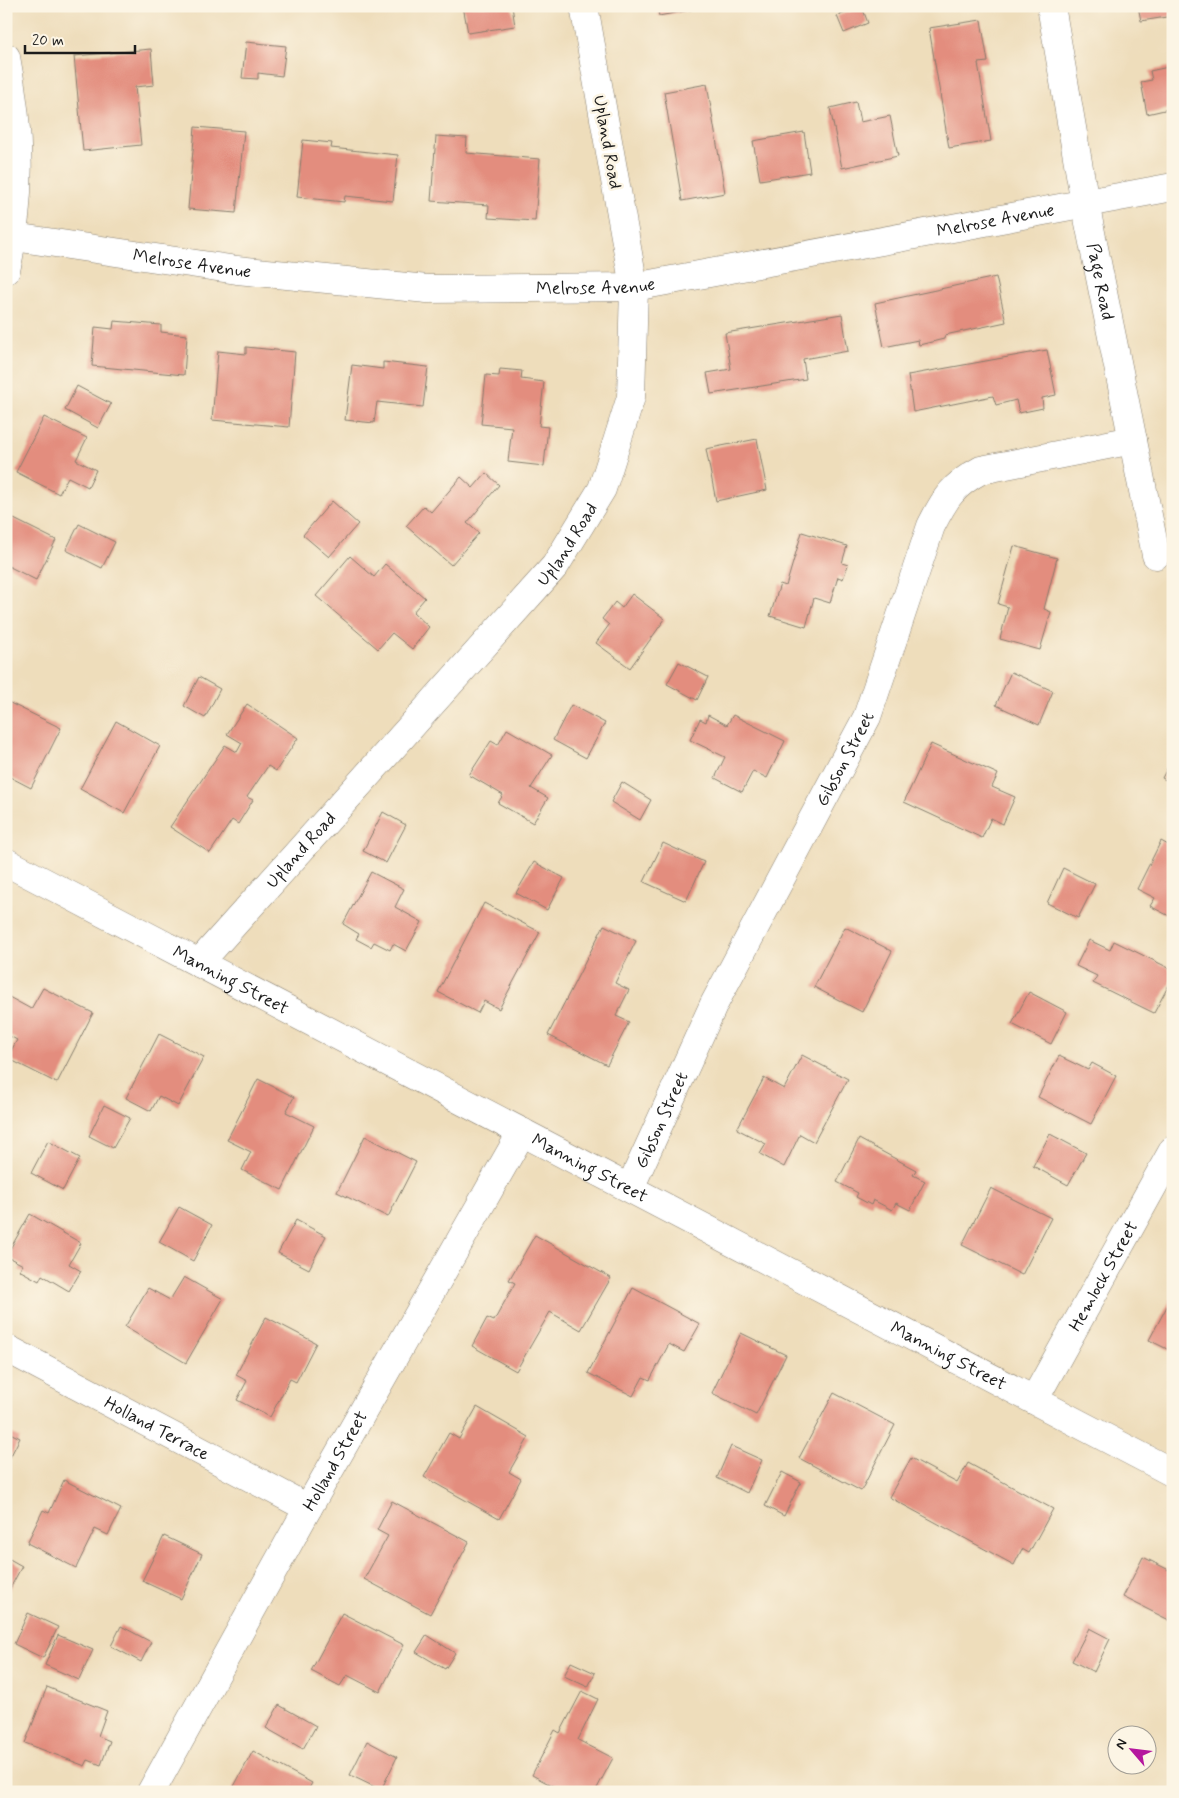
<svg xmlns="http://www.w3.org/2000/svg" width="1179" height="1798" font-family="Mynerve,sans-serif">
<style>
.building{fill:#e38d7e}
.lines{fill:none;stroke-linecap:round;stroke-linejoin:round}
.minor-casing{stroke:#857c6c;stroke-width:29}
.tertiary-casing{stroke:#857c6c;stroke-width:29}
.minor{stroke:#fff;stroke-width:28}
.tertiary{stroke:#fff;stroke-width:28}
.labels{text-anchor:middle;stroke-width:5;stroke-linejoin:round;paint-order:stroke}
.street-label{font-size:18px;fill:#1c1c1c;stroke:#fcf5e5}
</style>
<rect width="100%" height="100%" fill="#fcf5e5"/>
<filter id="ink" filterUnits="userSpaceOnUse"><feTurbulence type="fractalNoise" baseFrequency=".02" numOctaves="2"/><feDisplacementMap in="SourceGraphic" scale="10" xChannelSelector="R" yChannelSelector="G"/><feConvolveMatrix kernelMatrix="1 2 1 2 8 2 1 2 1" color-interpolation-filters="sRGB"/></filter>
<filter id="wash" filterUnits="userSpaceOnUse"><feTurbulence type="fractalNoise" baseFrequency=".0096" numOctaves="4" result="noise"/><feDisplacementMap in="SourceGraphic" scale="20" xChannelSelector="R" yChannelSelector="G"/><feGaussianBlur stdDeviation="1.12" result="paint"/><feColorMatrix in="noise" values="0 0 0 0 0 0 0 0 0 0 0 0 0 0 0 0 0 1.4 0 .05"/><feComposite in="paint" operator="in"/></filter>
<g filter="url(#wash)">
<rect width="100%" height="100%" fill="#edb"/>
<g id="blocks">
<!-- building -->
<g class="building">
<path d="M 463,6 L 512,6 L 515,26 L 468,33 Z"/>
<path d="M 657,6 L 705,6 L 705,7 L 659,16 Z"/>
<path d="M 1138,6 L 1173,6 L 1173,16 L 1141,21 Z"/>
<path d="M 862,7 L 868,23 L 844,33 L 837,16 Z"/>
<path d="M 981,20 L 988,62 L 978,63 L 991,141 L 949,148 L 929,28 Z"/>
<path d="M 246,42 L 286,46 L 282,76 L 258,73 L 258,79 L 242,78 Z"/>
<path d="M 151,49 L 154,85 L 135,87 L 141,145 L 83,151 L 74,56 Z"/>
<path d="M 1173,66 L 1173,108 L 1147,114 L 1141,82 L 1152,80 L 1150,71 Z"/>
<path d="M 707,84 L 725,193 L 682,201 L 664,92 Z"/>
<path d="M 856,102 L 860,122 L 890,116 L 898,156 L 842,168 L 830,108 Z"/>
<path d="M 195,127 L 244,131 L 236,213 L 188,209 Z"/>
<path d="M 804,132 L 810,172 L 760,180 L 753,141 Z"/>
<path d="M 436,136 L 467,138 L 466,153 L 540,159 L 535,221 L 488,218 L 489,205 L 431,201 Z"/>
<path d="M 303,140 L 332,143 L 331,148 L 398,155 L 393,201 L 345,196 L 344,202 L 297,197 Z"/>
<path d="M 996,277 L 1006,322 L 945,335 L 944,339 L 919,345 L 918,340 L 884,347 L 875,303 Z"/>
<path d="M 842,314 L 848,351 L 803,359 L 806,379 L 711,394 L 707,373 L 731,369 L 725,333 Z"/>
<path d="M 114,321 L 161,325 L 161,332 L 187,335 L 184,375 L 92,366 L 95,327 L 113,329 Z"/>
<path d="M 246,347 L 295,352 L 289,427 L 212,420 L 218,351 L 246,354 Z"/>
<path d="M 1047,350 L 1056,395 L 1042,398 L 1043,408 L 1019,413 L 1016,400 L 996,405 L 993,396 L 913,412 L 908,375 Z"/>
<path d="M 383,362 L 428,367 L 423,407 L 377,402 L 374,423 L 345,420 L 352,365 L 383,369 Z"/>
<path d="M 500,369 L 522,371 L 521,379 L 544,382 L 539,426 L 548,427 L 544,466 L 508,462 L 512,427 L 481,424 L 486,375 L 499,376 Z"/>
<path d="M 77,386 L 111,404 L 98,428 L 65,410 Z"/>
<path d="M 44,417 L 87,438 L 76,460 L 96,470 L 88,487 L 68,477 L 59,494 L 16,472 Z"/>
<path d="M 757,439 L 767,490 L 716,501 L 706,449 Z"/>
<path d="M 486,473 L 499,485 L 467,523 L 479,533 L 451,565 L 406,526 L 424,506 L 431,512 L 461,477 L 473,488 Z"/>
<path d="M 332,501 L 358,524 L 329,557 L 303,535 Z"/>
<path d="M 6,515 L 56,540 L 36,580 L 6,565 Z"/>
<path d="M 79,524 L 115,542 L 102,568 L 66,550 Z"/>
<path d="M 802,532 L 847,546 L 842,563 L 848,565 L 843,579 L 838,577 L 830,603 L 814,598 L 806,627 L 770,616 L 780,584 L 786,586 Z"/>
<path d="M 1014,546 L 1057,558 L 1044,609 L 1051,612 L 1040,650 L 1000,639 L 1008,607 L 998,604 Z"/>
<path d="M 350,556 L 374,577 L 385,564 L 425,598 L 413,612 L 429,627 L 412,649 L 392,633 L 378,649 L 316,596 Z"/>
<path d="M 632,594 L 665,619 L 630,668 L 596,643 L 609,625 L 602,619 L 615,602 L 622,608 Z"/>
<path d="M 679,662 L 708,677 L 697,700 L 667,684 Z"/>
<path d="M 1011,672 L 1053,691 L 1039,725 L 996,705 Z"/>
<path d="M 199,677 L 220,689 L 205,718 L 184,706 Z"/>
<path d="M 6,701 L 61,728 L 31,788 L 6,775 Z"/>
<path d="M 247,704 L 298,738 L 276,771 L 268,766 L 247,797 L 253,800 L 238,824 L 232,820 L 210,853 L 170,827 L 225,745 L 237,752 L 242,743 L 227,734 Z"/>
<path d="M 571,705 L 605,723 L 586,758 L 553,740 Z"/>
<path d="M 708,715 L 727,725 L 733,715 L 785,741 L 767,778 L 753,771 L 742,792 L 715,778 L 725,757 L 690,740 L 700,719 L 706,722 Z"/>
<path d="M 116,721 L 160,746 L 124,813 L 80,789 Z"/>
<path d="M 507,729 L 552,755 L 531,788 L 548,798 L 533,823 L 498,803 L 503,795 L 469,775 L 491,741 L 498,745 Z"/>
<path d="M 931,744 L 998,774 L 992,787 L 1015,797 L 1003,824 L 991,818 L 982,838 L 904,802 Z"/>
<path d="M 1173,757 L 1173,784 L 1162,778 Z"/>
<path d="M 622,782 L 651,800 L 640,820 L 611,802 Z"/>
<path d="M 383,812 L 406,825 L 386,863 L 363,851 Z"/>
<path d="M 1173,840 L 1173,918 L 1150,906 L 1155,898 L 1137,889 L 1161,841 L 1170,846 Z"/>
<path d="M 663,843 L 704,862 L 686,901 L 644,882 Z"/>
<path d="M 534,862 L 564,878 L 547,910 L 516,893 Z"/>
<path d="M 1063,868 L 1095,884 L 1078,918 L 1047,903 Z"/>
<path d="M 371,872 L 404,889 L 395,907 L 422,922 L 406,951 L 393,944 L 390,950 L 374,942 L 371,947 L 356,939 L 359,934 L 343,924 Z"/>
<path d="M 484,903 L 540,932 L 499,1009 L 484,1001 L 478,1013 L 438,992 Z"/>
<path d="M 604,925 L 636,941 L 615,983 L 629,990 L 616,1016 L 629,1022 L 607,1065 L 548,1035 Z"/>
<path d="M 845,927 L 892,951 L 862,1012 L 814,987 Z"/>
<path d="M 1089,940 L 1110,950 L 1114,941 L 1173,970 L 1173,977 L 1154,1013 L 1093,983 L 1097,976 L 1076,966 Z"/>
<path d="M 43,988 L 93,1013 L 57,1083 L 7,1058 L 17,1040 L 6,1034 L 6,1003 L 9,997 L 31,1009 Z"/>
<path d="M 1029,992 L 1067,1012 L 1051,1044 L 1012,1024 Z"/>
<path d="M 159,1034 L 204,1057 L 178,1106 L 159,1096 L 151,1111 L 126,1098 Z"/>
<path d="M 802,1055 L 848,1079 L 814,1142 L 800,1134 L 784,1167 L 760,1154 L 766,1144 L 737,1129 L 764,1078 L 784,1089 Z"/>
<path d="M 1059,1056 L 1088,1070 L 1092,1063 L 1116,1076 L 1091,1124 L 1038,1097 Z"/>
<path d="M 258,1079 L 294,1097 L 286,1112 L 314,1126 L 282,1190 L 242,1170 L 251,1152 L 227,1140 Z"/>
<path d="M 104,1105 L 130,1118 L 113,1148 L 89,1136 Z"/>
<path d="M 1050,1134 L 1086,1153 L 1068,1185 L 1033,1166 Z"/>
<path d="M 365,1136 L 416,1162 L 388,1217 L 337,1192 Z"/>
<path d="M 859,1139 L 916,1170 L 913,1175 L 925,1181 L 910,1210 L 896,1203 L 892,1210 L 873,1200 L 871,1205 L 856,1197 L 858,1193 L 837,1182 Z"/>
<path d="M 48,1141 L 80,1158 L 63,1190 L 31,1173 Z"/>
<path d="M 991,1188 L 1051,1218 L 1022,1275 L 962,1245 Z"/>
<path d="M 179,1207 L 212,1225 L 193,1261 L 159,1242 Z"/>
<path d="M 30,1214 L 81,1243 L 69,1264 L 81,1271 L 69,1291 L 42,1275 L 39,1281 L 19,1270 L 23,1265 L 6,1256 Z"/>
<path d="M 296,1220 L 326,1236 L 309,1269 L 278,1253 Z"/>
<path d="M 535,1235 L 611,1278 L 581,1330 L 550,1312 L 516,1371 L 472,1346 L 487,1318 L 494,1321 L 515,1283 L 509,1280 Z"/>
<path d="M 184,1277 L 223,1299 L 186,1363 L 125,1327 L 148,1288 L 170,1300 Z"/>
<path d="M 633,1288 L 700,1324 L 684,1352 L 669,1344 L 650,1380 L 643,1377 L 633,1396 L 588,1373 Z"/>
<path d="M 1171,1299 L 1173,1300 L 1173,1352 L 1149,1340 Z"/>
<path d="M 266,1317 L 316,1343 L 296,1382 L 290,1379 L 270,1417 L 237,1400 L 247,1381 L 236,1375 Z"/>
<path d="M 741,1333 L 786,1355 L 756,1415 L 712,1393 Z"/>
<path d="M 834,1393 L 895,1425 L 861,1491 L 799,1458 Z"/>
<path d="M 477,1407 L 529,1437 L 509,1472 L 521,1479 L 499,1519 L 424,1477 L 449,1433 L 459,1439 Z"/>
<path d="M 6,1431 L 20,1438 L 6,1465 Z"/>
<path d="M 731,1446 L 762,1460 L 747,1493 L 717,1478 Z"/>
<path d="M 911,1458 L 957,1483 L 968,1463 L 1053,1509 L 1029,1553 L 1022,1549 L 1014,1565 L 889,1497 Z"/>
<path d="M 782,1472 L 801,1482 L 784,1516 L 765,1506 Z"/>
<path d="M 64,1480 L 121,1509 L 108,1535 L 95,1529 L 76,1568 L 27,1543 L 43,1510 L 49,1513 Z"/>
<path d="M 392,1501 L 469,1542 L 430,1614 L 364,1579 L 388,1536 L 377,1530 Z"/>
<path d="M 164,1536 L 202,1554 L 181,1599 L 142,1581 Z"/>
<path d="M 6,1557 L 22,1566 L 6,1596 Z"/>
<path d="M 1143,1557 L 1173,1572 L 1173,1622 L 1123,1597 Z"/>
<path d="M 28,1613 L 58,1627 L 43,1658 L 14,1644 Z"/>
<path d="M 342,1613 L 404,1645 L 380,1692 L 347,1675 L 340,1686 L 311,1671 Z"/>
<path d="M 121,1626 L 151,1642 L 141,1662 L 111,1646 Z"/>
<path d="M 1089,1628 L 1110,1639 L 1094,1672 L 1072,1661 Z"/>
<path d="M 58,1635 L 93,1650 L 79,1680 L 45,1665 Z"/>
<path d="M 427,1635 L 455,1653 L 445,1669 L 416,1652 Z"/>
<path d="M 571,1662 L 595,1673 L 588,1687 L 564,1676 Z"/>
<path d="M 47,1687 L 107,1711 L 98,1736 L 110,1741 L 101,1765 L 88,1760 L 85,1766 L 25,1743 Z"/>
<path d="M 582,1691 L 598,1699 L 578,1740 L 613,1758 L 595,1792 L 564,1792 L 532,1775 L 555,1730 L 560,1733 Z"/>
<path d="M 279,1705 L 316,1726 L 303,1749 L 266,1728 Z"/>
<path d="M 367,1741 L 397,1757 L 381,1790 L 350,1775 Z"/>
<path d="M 253,1751 L 312,1783 L 307,1792 L 231,1792 Z"/>
</g>
</g>
</g>
<g filter="url(#ink)">
<use href="#blocks" fill-opacity="0" stroke="#857c6c" stroke-width="1"/>
<g class="lines">
<!-- minor casing -->
<g class="minor-casing">
<g id="minor">
<path id="s1" d="M 1051,6 L 1085,203 L 1156,555"/>
<path id="s2" d="M 14,237 L 237,270 L 427,289 L 634,287 L 1173,187"/>
<path id="s3" d="M 6,862 L 1173,1473"/>
<path id="s4" d="M 199,963 L 555,566 L 602,489 L 631,397 L 634,287 L 584,6"/>
<path id="s5" d="M 630,1188 L 714,1004 L 867,717 L 931,526 C 945,498 953,485 981,470 L 1133,440"/>
<path id="s6" d="M 6,1348 L 308,1508"/>
<path id="s7" d="M 1034,1400 L 1173,1150"/>
<path id="s8" d="M 151,1792 L 308,1508 L 522,1132"/>
</g>
</g>
<!-- tertiary casing -->
<g class="tertiary-casing">
<path id="tertiary" d="M 6,57 C 20,129 23,198 6,270"/>
</g>
<!-- minor -->
<use href="#minor" class="minor"/>
<!-- tertiary -->
<use href="#tertiary" class="tertiary"/>
</g>
</g>
<g class="labels">
<!-- street labels -->
<g class="street-label">
<text transform="translate(608 142) rotate(80)" y="6">Upland Road</text>
<text dy="6" stroke="none"><textPath href="#s2" startOffset="991">Melrose Avenue</textPath></text>
<text dy="6" stroke="none"><textPath href="#s2" startOffset="180">Melrose Avenue</textPath></text>
<text dy="6" stroke="none"><textPath href="#s1" startOffset="280">Page Road</textPath></text>
<text dy="6" stroke="none"><textPath href="#s2" startOffset="585">Melrose Avenue</textPath></text>
<text dy="6" stroke="none"><textPath href="#s4" startOffset="558">Upland Road</textPath></text>
<text dy="6" stroke="none"><textPath href="#s5" startOffset="480">Gibson Street</textPath></text>
<text dy="6" stroke="none"><textPath href="#s4" startOffset="152">Upland Road</textPath></text>
<text dy="6" stroke="none"><textPath href="#s3" startOffset="254">Manning Street</textPath></text>
<text dy="6" stroke="none"><textPath href="#s5" startOffset="75">Gibson Street</textPath></text>
<text dy="6" stroke="none"><textPath href="#s3" startOffset="659">Manning Street</textPath></text>
<text dy="6" stroke="none"><textPath href="#s7" startOffset="142">Hemlock Street</textPath></text>
<text dy="6" stroke="none"><textPath href="#s3" startOffset="1064">Manning Street</textPath></text>
<text dy="6" stroke="none"><textPath href="#s6" startOffset="171">Holland Terrace</textPath></text>
<text dy="6" stroke="none"><textPath href="#s8" startOffset="379">Holland Street</textPath></text>
</g>
</g>
<!-- margin -->
<rect width="1179" height="1798" fill="none" stroke="#fcf5e5" stroke-width="25"/>
<!-- north arrow -->
<g transform="translate(1132 1750) rotate(298)"><circle r="24" fill="#fcf5e5" stroke="#a29e95"/>
<path d="M0-4L9 19L0 12L-9 19Z" fill="#b5179e"/>
<text y="-8" font-size="14" font-weight="bold" text-anchor="middle" fill="#1c1c1c">N</text>
</g>
<!-- scale -->
<path d="M25 45v8h110v-8" fill="none" stroke="#1c1c1c" stroke-width="2.5"/>
<text x="32" y="45" font-size="15" fill="#1c1c1c" stroke="#fcf5e5" stroke-width="4" paint-order="stroke">20 m</text>
</svg>
